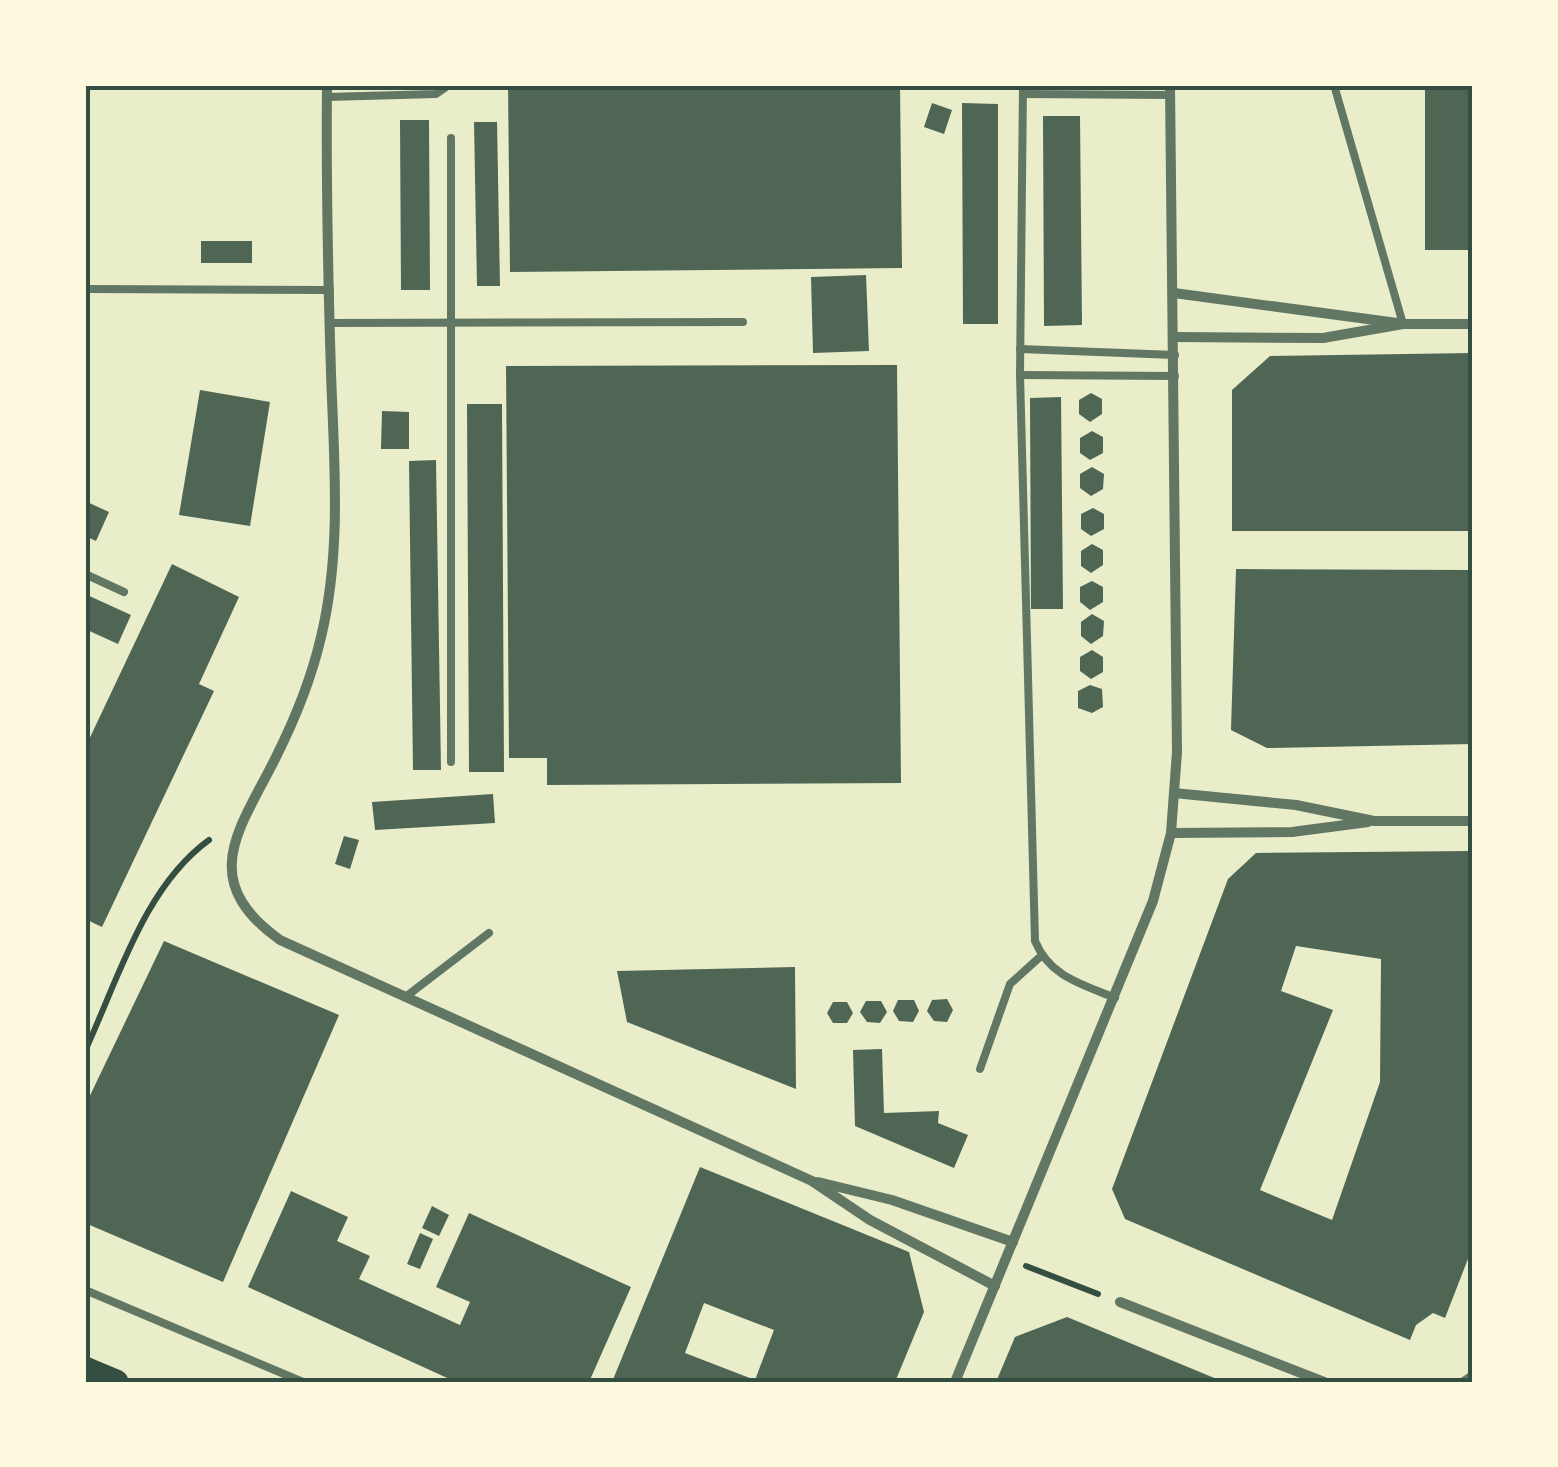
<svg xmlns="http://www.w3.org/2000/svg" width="1558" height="1467" font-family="'DM Sans',sans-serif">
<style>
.building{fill:#4f6655;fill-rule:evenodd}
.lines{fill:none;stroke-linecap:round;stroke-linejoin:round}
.path{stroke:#344e41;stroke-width:6}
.service{stroke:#617663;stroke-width:8}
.minor{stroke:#617663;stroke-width:10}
.primary{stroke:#344e41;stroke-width:25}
.neatline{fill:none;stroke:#344e41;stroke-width:4}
</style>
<rect width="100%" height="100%" fill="#e9edc9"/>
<!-- building -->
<g class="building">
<path d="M 508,85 L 900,85 L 902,268 L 510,272 Z"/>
<rect x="1425" y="85" width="48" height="165"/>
<path d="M 932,103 L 952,110 L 944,134 L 924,127 Z"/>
<path d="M 962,103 L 998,104 L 998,324 L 963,324 Z"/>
<path d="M 1043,116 L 1080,116 L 1082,325 L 1044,326 Z"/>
<path d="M 400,120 L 429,120 L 430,290 L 401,290 Z"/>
<path d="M 474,122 L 497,122 L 500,286 L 477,286 Z"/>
<rect x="201" y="241" width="51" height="22"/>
<path d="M 866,275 L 869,351 L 813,353 L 811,277 Z"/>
<path d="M 1473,353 L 1473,531 L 1232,531 L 1232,390 L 1270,356 Z"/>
<path d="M 897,365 L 901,783 L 547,785 L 547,758 L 509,758 L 506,366 Z"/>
<path d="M 200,390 L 270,402 L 250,526 L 179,515 Z"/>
<path d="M 1091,393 L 1102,399 L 1102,414 L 1090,422 L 1079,414 L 1079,400 Z"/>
<path d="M 1061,397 L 1063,609 L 1031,609 L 1030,398 Z"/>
<path d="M 467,404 L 502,404 L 504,772 L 469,772 Z"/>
<path d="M 382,411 L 409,412 L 409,449 L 381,449 Z"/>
<path d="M 1092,431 L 1103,437 L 1103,453 L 1090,460 L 1080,453 L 1080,438 Z"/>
<path d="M 436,460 L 441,770 L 413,770 L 409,461 Z"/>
<path d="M 1092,467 L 1104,474 L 1103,489 L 1091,496 L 1080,488 L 1080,474 Z"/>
<path d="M 85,501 L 109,512 L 96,541 L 85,536 Z"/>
<path d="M 1093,508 L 1104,514 L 1104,529 L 1091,536 L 1081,529 L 1081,514 Z"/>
<path d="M 1092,544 L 1103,550 L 1103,565 L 1091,573 L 1081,566 L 1081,551 Z"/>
<path d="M 172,564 L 239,597 L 199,684 L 214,691 L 102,927 L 85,919 L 85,748 Z"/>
<path d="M 1236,569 L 1473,570 L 1473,744 L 1267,748 L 1231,730 Z"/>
<path d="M 1092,581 L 1103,587 L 1103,602 L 1090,610 L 1080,602 L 1080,587 Z"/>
<path d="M 85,594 L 131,615 L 118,644 L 85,629 Z"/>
<path d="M 1092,614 L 1104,621 L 1103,636 L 1091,644 L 1081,636 L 1081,622 Z"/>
<path d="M 1092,650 L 1103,657 L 1103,672 L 1091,679 L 1080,671 L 1080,657 Z"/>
<path d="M 1090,685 L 1102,689 L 1103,707 L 1092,713 L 1078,708 L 1078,691 Z"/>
<path d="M 493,794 L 495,823 L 375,830 L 372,802 Z"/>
<path d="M 344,836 L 359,840 L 350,869 L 335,864 Z"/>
<path d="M 1473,851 L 1473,1246 L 1445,1318 L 1433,1313 L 1416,1325 L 1410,1340 L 1125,1219 L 1112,1189 L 1228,879 L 1256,853 ZM 1296,946 L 1381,959 L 1380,1082 L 1332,1220 L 1260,1190 L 1333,1010 L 1281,991 Z"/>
<path d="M 164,941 L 339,1015 L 223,1282 L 85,1223 L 85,1106 Z"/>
<path d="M 795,967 L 796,1089 L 627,1022 L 617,971 Z"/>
<path d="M 947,999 L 953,1010 L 947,1022 L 934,1021 L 927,1011 L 932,1000 Z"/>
<path d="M 898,1000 L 914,1000 L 919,1011 L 913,1022 L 899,1021 L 893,1011 Z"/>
<path d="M 866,1001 L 881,1001 L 887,1012 L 880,1023 L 867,1022 L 860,1012 Z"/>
<path d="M 833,1002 L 847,1002 L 853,1013 L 847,1023 L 833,1023 L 827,1013 Z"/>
<path d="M 882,1049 L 884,1113 L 939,1111 L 938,1123 L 968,1135 L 954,1168 L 855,1126 L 853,1050 Z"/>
<path d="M 700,1167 L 909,1252 L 924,1312 L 895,1382 L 612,1382 ZM 704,1303 L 774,1330 L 755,1380 L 685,1353 Z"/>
<path d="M 291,1191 L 348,1217 L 337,1241 L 370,1256 L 359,1279 L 460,1325 L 470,1302 L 436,1287 L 469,1213 L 631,1287 L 589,1382 L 456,1382 L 248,1287 Z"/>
<path d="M 432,1206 L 449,1215 L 439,1236 L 422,1228 Z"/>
<path d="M 420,1233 L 433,1239 L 420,1269 L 407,1264 Z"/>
<path d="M 1067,1317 L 1224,1382 L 996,1382 L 1015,1337 Z"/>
</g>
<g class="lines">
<!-- path -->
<g class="path">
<path d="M 85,1051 C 118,980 144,887 209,840"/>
<path d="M 1026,1266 L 1098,1294"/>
</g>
<!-- service -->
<g class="service">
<path d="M 1023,85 L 1020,375 L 1035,941 C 1050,977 1082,984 1115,998"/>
<path d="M 1334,85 L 1403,324"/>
<path d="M 1023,94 L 1170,95"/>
<path d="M 327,97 L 436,94 L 449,85"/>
<path d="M 451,138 L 451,762"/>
<path d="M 85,289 L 330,290"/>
<path d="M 330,323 L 743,322"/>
<path d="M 1020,349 L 1175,355"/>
<path d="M 1020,375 L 1175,376"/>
<path d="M 85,574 L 124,592"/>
<path d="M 408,995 L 489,933"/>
<path d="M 980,1069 L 1010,984 L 1041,956"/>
<path d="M 85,1290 L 303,1382"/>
</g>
<!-- minor -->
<g class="minor">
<path d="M 327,85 C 326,181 328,277 331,373 C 334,460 342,551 321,637 C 312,676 294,721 276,757 C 241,828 195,879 280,940 L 812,1181 L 870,1220 L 995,1286"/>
<path d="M 1174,293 L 1397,323"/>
<path d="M 1174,337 L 1323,338 L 1403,324 L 1473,324"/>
<path d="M 1174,793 L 1296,805 L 1374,821 L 1473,821"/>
<path d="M 1171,833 L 1292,832 L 1368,822"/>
<path d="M 818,1182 L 892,1200 L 1013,1242"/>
<path d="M 1120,1302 L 1324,1382"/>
<path d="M 955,1382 L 1153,901 L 1171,833 L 1177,752 L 1170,85"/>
<path d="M 1464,1382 L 1473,1376"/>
</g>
<!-- primary -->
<path class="primary" d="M 85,1369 L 116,1382"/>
</g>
<!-- border -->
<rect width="1558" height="1467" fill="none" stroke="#fefae0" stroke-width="175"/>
<rect x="88" y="88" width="1382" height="1292" class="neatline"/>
</svg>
